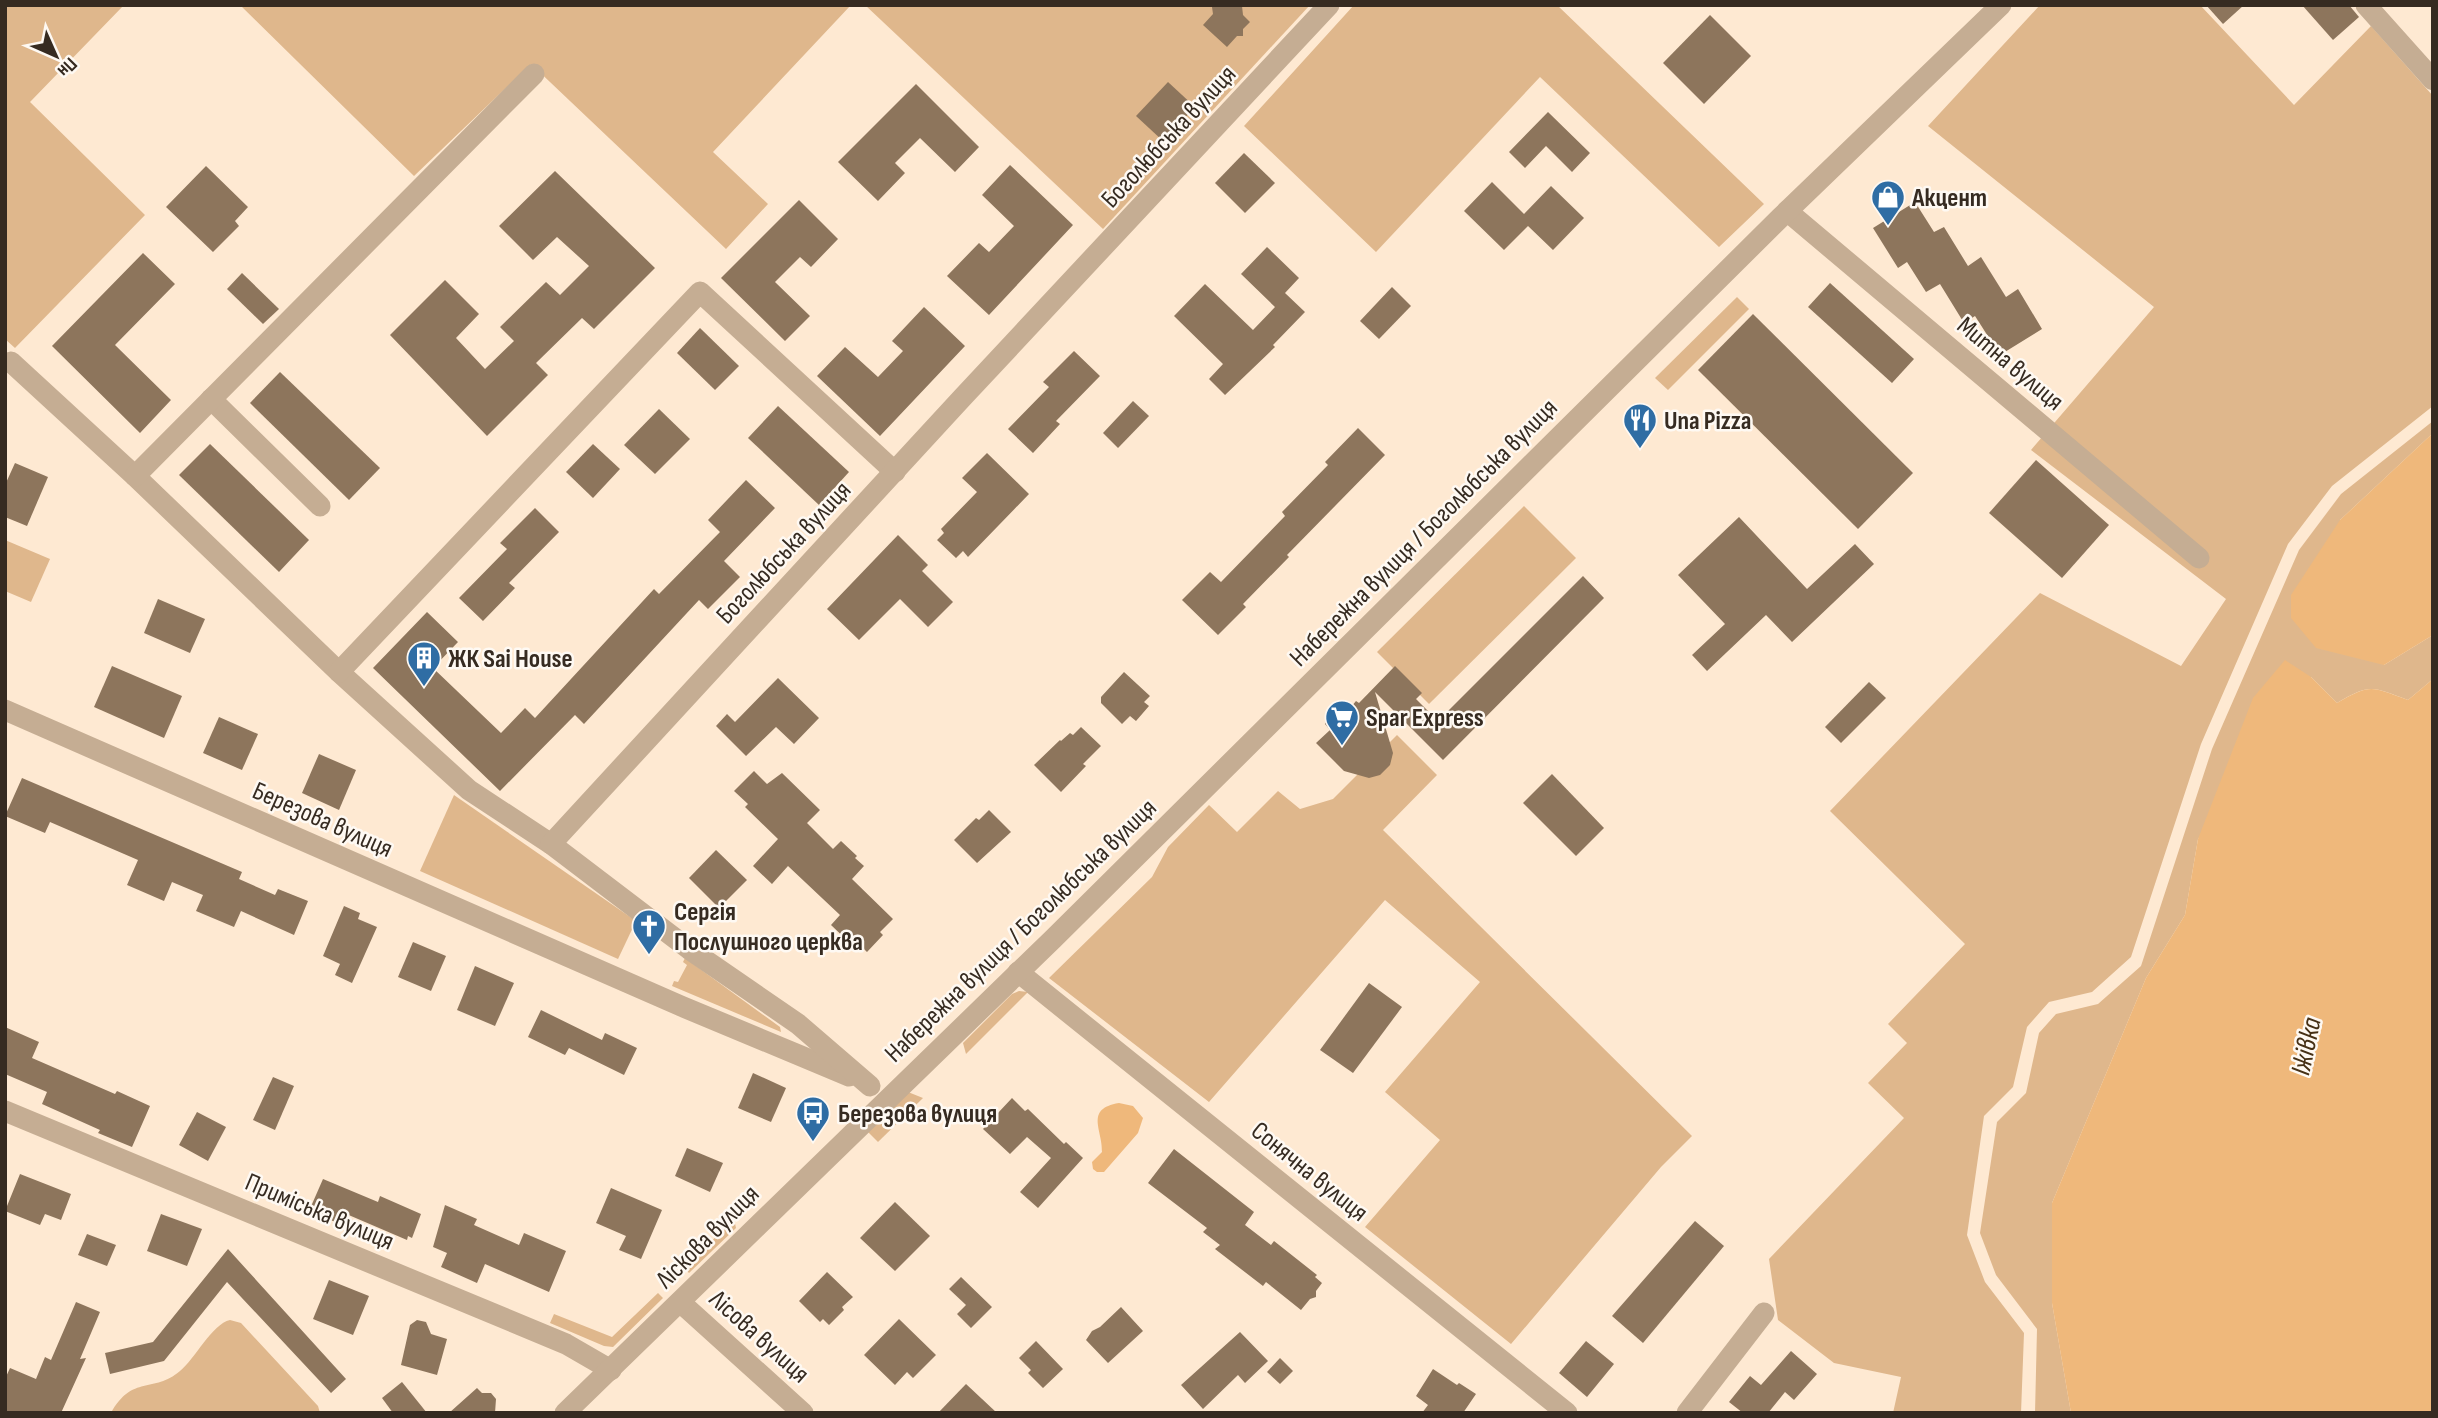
<svg xmlns="http://www.w3.org/2000/svg" width="2438" height="1418" font-family="'Sofia Sans Condensed',sans-serif">
<style>
.green{fill:#dfb78c}
.water{fill:#efb87b}
.building{fill:#8d755c}
.lines{fill:none;stroke-linecap:round;stroke-linejoin:round}
.minor{stroke:#c5ad93;stroke-width:21}
.labels{text-anchor:middle;stroke-width:5;stroke-linejoin:round;paint-order:stroke}
.street-label{font-size:26px;fill:#362b21;stroke:#fef9f3}
.poi-label{font-size:26px;font-weight:bold;fill:#362b21;stroke:#fef9f3;text-anchor:start}
.water-label{font-size:28px;font-style:italic;fill:#463015;stroke:#fef9f3}
</style>
<rect width="100%" height="100%" fill="#fee9d2"/>
<!-- green -->
<g class="green">
<path d="M 5,5 L 124,5 L 30,102 L 145,215 L 15,348 L 5,339 Z"/>
<path d="M 240,5 L 851,5 L 713,152 L 768,204 L 726,249 L 531,64 L 414,176 Z"/>
<path d="M 865,5 L 1310,5 L 1103,229 Z"/>
<path d="M 1354,5 L 1557,5 L 1764,204 L 1719,247 L 1540,77 L 1376,252 L 1244,126 Z"/>
<path d="M 2040,5 L 2200,5 L 2294,105 L 2371,26 L 2433,96 L 2433,406 L 2332,486 L 2288,544 L 2201,744 L 2131,957 L 2092,992 L 2049,1002 L 2027,1027 L 2013,1087 L 1984,1116 L 1967,1235 L 1985,1282 L 2024,1333 L 2021,1413 L 1893,1413 L 1901,1377 L 1834,1363 L 1778,1320 L 1769,1259 L 1904,1118 L 1868,1083 L 1907,1043 L 1888,1024 L 1965,944 L 1830,811 L 2040,593 L 2181,666 L 2226,599 L 2031,450 L 2154,307 L 1928,126 Z"/>
<path d="M 1737,297 L 1749,309 L 1668,390 L 1655,378 Z"/>
<path d="M 2433,421 L 2433,433 L 2340,520 L 2384,665 L 2433,635 L 2433,679 L 2408,700 C 2372,687 2371,683 2337,703 L 2311,677 L 2198,839 L 2185,915 L 2146,978 L 2052,1203 L 2052,1303 L 2071,1413 L 2035,1413 L 2037,1329 L 1996,1275 L 1980,1233 L 1997,1122 L 2026,1093 L 2039,1033 L 2056,1014 L 2098,1004 L 2141,966 L 2212,749 L 2299,550 L 2341,494 Z"/>
<path d="M 1524,506 L 1576,558 L 1429,704 L 1377,652 Z"/>
<path d="M 5,540 L 50,559 L 31,602 L 5,591 Z"/>
<path d="M 1397,735 L 1437,775 L 1383,830 L 1692,1136 L 1661,1167 L 1511,1344 L 1365,1227 L 1440,1140 L 1385,1092 L 1480,982 L 1385,900 L 1209,1102 L 1049,978 L 1152,877 L 1168,847 L 1209,805 L 1237,832 L 1278,791 L 1300,809 L 1333,799 Z"/>
<path d="M 454,795 L 636,921 L 618,959 L 420,871 Z"/>
<path d="M 685,958 L 780,1027 L 781,1032 L 672,986 L 674,981 L 678,982 L 687,965 L 683,962 Z"/>
<path d="M 1019,991 L 1028,992 L 966,1054 L 963,1043 L 1012,994 Z"/>
<path d="M 908,1092 L 923,1098 L 878,1142 L 868,1132 Z"/>
<path d="M 734,1219 L 736,1228 L 689,1273 L 684,1268 Z"/>
<path d="M 658,1293 L 663,1298 L 613,1347 L 604,1346 L 550,1323 L 554,1314 L 612,1337 Z"/>
<path d="M 230,1320 L 241,1323 L 318,1406 L 320,1413 L 111,1413 C 133,1374 153,1394 180,1371 C 195,1359 212,1324 230,1320 Z"/>
</g>
<!-- water -->
<g class="water">
<path d="M 2433,433 L 2433,635 L 2384,665 L 2316,648 L 2291,618 L 2291,595 L 2340,520 Z"/>
<path d="M 2285,660 L 2311,677 L 2337,703 C 2372,683 2371,687 2408,700 L 2433,679 L 2433,1413 L 2071,1413 L 2052,1303 L 2052,1203 L 2146,978 L 2185,915 L 2198,839 L 2253,698 Z"/>
<path d="M 1119,1103 L 1133,1106 L 1143,1118 L 1138,1133 L 1104,1172 L 1097,1172 L 1093,1169 L 1092,1162 L 1102,1152 C 1103,1130 1084,1109 1119,1103 Z"/>
</g>
<!-- building -->
<g class="building">
<path d="M 1220,5 L 1242,6 L 1243,15 L 1250,22 L 1243,29 L 1243,36 L 1237,36 L 1227,47 L 1203,25 L 1213,14 L 1212,7 Z"/>
<path d="M 2206,5 L 2244,5 L 2223,24 Z"/>
<path d="M 2302,5 L 2349,5 L 2359,17 L 2333,40 Z"/>
<path d="M 1710,15 L 1751,56 L 1704,104 L 1663,63 Z"/>
<path d="M 1168,82 L 1195,107 L 1163,141 L 1136,116 Z"/>
<path d="M 916,84 L 979,147 L 955,172 L 920,138 L 895,163 L 905,173 L 878,201 L 838,162 Z"/>
<path d="M 1548,112 L 1590,153 L 1572,172 L 1546,146 L 1525,168 L 1509,152 Z"/>
<path d="M 1244,153 L 1275,183 L 1245,213 L 1215,183 Z"/>
<path d="M 1010,165 L 1073,225 L 989,315 L 947,276 L 979,243 L 989,252 L 1014,226 L 982,195 Z"/>
<path d="M 206,166 L 248,207 L 235,221 L 239,226 L 213,252 L 166,207 Z"/>
<path d="M 555,171 L 655,268 L 594,329 L 582,318 L 536,363 L 548,375 L 487,436 L 390,335 L 445,280 L 479,314 L 456,338 L 485,369 L 514,341 L 500,327 L 546,282 L 560,295 L 589,266 L 557,237 L 533,260 L 499,226 Z"/>
<path d="M 1492,182 L 1524,214 L 1551,186 L 1584,218 L 1553,250 L 1528,226 L 1504,250 L 1464,211 Z"/>
<path d="M 799,200 L 838,239 L 811,267 L 800,257 L 775,282 L 810,316 L 785,341 L 721,278 Z"/>
<path d="M 1915,202 L 1934,232 L 1944,227 L 1968,266 L 1981,257 L 2006,297 L 2018,289 L 2042,329 L 2000,355 L 1975,316 L 1964,323 L 1940,284 L 1926,292 L 1907,262 L 1898,268 L 1873,228 Z"/>
<path d="M 1267,247 L 1299,278 L 1285,293 L 1305,312 L 1273,345 L 1275,347 L 1225,395 L 1209,379 L 1223,364 L 1174,316 L 1205,284 L 1253,330 L 1275,307 L 1241,274 Z"/>
<path d="M 143,253 L 175,284 L 115,345 L 171,400 L 140,433 L 52,346 Z"/>
<path d="M 242,273 L 279,309 L 263,324 L 227,289 Z"/>
<path d="M 1830,283 L 1914,359 L 1892,383 L 1808,307 Z"/>
<path d="M 1392,287 L 1411,306 L 1379,339 L 1360,321 Z"/>
<path d="M 924,307 L 965,346 L 880,436 L 817,376 L 845,347 L 878,377 L 903,351 L 892,341 Z"/>
<path d="M 1753,314 L 1913,473 L 1858,529 L 1698,370 Z"/>
<path d="M 700,328 L 739,366 L 715,390 L 677,353 Z"/>
<path d="M 1074,351 L 1100,376 L 1056,421 L 1060,424 L 1033,453 L 1008,429 L 1049,387 L 1043,382 Z"/>
<path d="M 280,372 L 380,468 L 349,500 L 250,403 Z"/>
<path d="M 1133,401 L 1149,416 L 1118,448 L 1103,433 Z"/>
<path d="M 778,406 L 849,472 L 819,505 L 748,438 Z"/>
<path d="M 659,409 L 690,439 L 655,474 L 624,445 Z"/>
<path d="M 1358,428 L 1385,455 L 1287,555 L 1289,557 L 1243,604 L 1246,607 L 1218,635 L 1182,600 L 1210,572 L 1221,582 L 1285,516 L 1282,512 L 1328,465 L 1325,462 Z"/>
<path d="M 210,444 L 309,540 L 279,572 L 179,475 Z"/>
<path d="M 593,444 L 620,469 L 593,498 L 566,472 Z"/>
<path d="M 987,453 L 1029,494 L 968,557 L 963,551 L 956,558 L 937,540 L 944,533 L 941,529 L 977,492 L 962,478 Z"/>
<path d="M 2036,460 L 2109,525 L 2062,578 L 1989,513 Z"/>
<path d="M 15,463 L 48,477 L 27,526 L 5,517 L 5,485 Z"/>
<path d="M 746,480 L 775,508 L 724,561 L 740,577 L 708,609 L 699,600 L 584,724 L 575,715 L 500,791 L 373,668 L 427,612 L 458,642 L 433,668 L 501,733 L 525,708 L 535,718 L 654,589 L 659,594 L 720,532 L 708,520 Z"/>
<path d="M 535,508 L 559,532 L 509,583 L 515,588 L 483,621 L 459,598 L 507,549 L 500,543 Z"/>
<path d="M 1739,517 L 1807,589 L 1855,544 L 1874,564 L 1792,642 L 1766,615 L 1707,671 L 1692,655 L 1725,624 L 1678,575 Z"/>
<path d="M 898,535 L 928,565 L 922,571 L 953,602 L 928,627 L 900,599 L 859,640 L 827,609 Z"/>
<path d="M 1583,576 L 1604,598 L 1443,760 L 1375,692 L 1393,753 L 1390,765 L 1380,775 L 1369,778 L 1344,771 L 1316,743 L 1330,730 L 1325,724 L 1328,718 L 1333,713 L 1351,707 L 1356,701 L 1359,703 L 1395,666 L 1422,693 L 1416,699 L 1438,721 Z"/>
<path d="M 158,599 L 205,619 L 190,653 L 144,633 Z"/>
<path d="M 112,666 L 182,696 L 164,738 L 94,707 Z"/>
<path d="M 1124,672 L 1150,696 L 1144,702 L 1149,706 L 1136,721 L 1130,716 L 1122,724 L 1101,703 L 1101,697 Z"/>
<path d="M 778,678 L 819,718 L 794,744 L 776,727 L 746,756 L 716,726 L 727,714 L 735,722 Z"/>
<path d="M 1869,682 L 1886,698 L 1841,743 L 1825,727 Z"/>
<path d="M 219,717 L 258,734 L 242,770 L 203,753 Z"/>
<path d="M 1081,727 L 1101,746 L 1083,764 L 1086,766 L 1061,792 L 1034,765 L 1060,740 L 1061,741 L 1070,733 L 1073,735 Z"/>
<path d="M 319,754 L 356,770 L 339,810 L 302,793 Z"/>
<path d="M 754,771 L 767,784 L 782,773 L 820,810 L 807,823 L 833,849 L 841,841 L 857,856 L 855,858 L 864,866 L 852,879 L 893,919 L 880,932 L 883,935 L 867,952 L 856,941 L 852,945 L 831,925 L 840,915 L 788,866 L 772,884 L 753,866 L 778,839 L 745,807 L 748,804 L 734,791 Z"/>
<path d="M 1552,774 L 1604,828 L 1576,856 L 1523,803 Z"/>
<path d="M 22,778 L 242,872 L 239,879 L 275,895 L 278,889 L 308,901 L 294,935 L 241,911 L 234,927 L 196,911 L 203,895 L 172,882 L 164,901 L 127,885 L 138,860 L 50,822 L 45,833 L 5,816 Z"/>
<path d="M 989,810 L 1011,832 L 977,863 L 954,840 L 976,818 L 979,820 Z"/>
<path d="M 716,850 L 747,880 L 719,908 L 689,878 Z"/>
<path d="M 344,906 L 360,913 L 358,919 L 377,927 L 352,983 L 335,975 L 340,964 L 323,956 Z"/>
<path d="M 413,942 L 446,956 L 431,991 L 398,977 Z"/>
<path d="M 475,966 L 514,983 L 495,1026 L 457,1010 Z"/>
<path d="M 1369,983 L 1402,1007 L 1353,1073 L 1320,1050 Z"/>
<path d="M 541,1010 L 602,1040 L 605,1033 L 637,1048 L 624,1075 L 569,1048 L 565,1055 L 528,1037 Z"/>
<path d="M 5,1027 L 39,1042 L 32,1058 L 115,1094 L 117,1091 L 150,1106 L 132,1147 L 98,1133 L 100,1130 L 42,1104 L 47,1092 L 5,1074 Z"/>
<path d="M 753,1073 L 786,1088 L 771,1122 L 738,1108 Z"/>
<path d="M 273,1077 L 294,1086 L 275,1130 L 253,1120 Z"/>
<path d="M 1012,1098 L 1025,1111 L 1028,1109 L 1064,1144 L 1066,1142 L 1083,1158 L 1038,1208 L 1020,1192 L 1051,1158 L 1027,1137 L 1010,1154 L 983,1129 Z"/>
<path d="M 197,1112 L 226,1127 L 208,1161 L 179,1145 Z"/>
<path d="M 687,1148 L 723,1163 L 710,1192 L 675,1176 Z"/>
<path d="M 1174,1149 L 1254,1212 L 1245,1225 L 1271,1245 L 1274,1241 L 1317,1275 L 1315,1277 L 1322,1283 L 1316,1291 L 1316,1297 L 1310,1299 L 1301,1310 L 1266,1282 L 1263,1286 L 1215,1249 L 1220,1245 L 1203,1232 L 1207,1228 L 1148,1183 Z"/>
<path d="M 20,1174 L 71,1194 L 61,1220 L 45,1214 L 40,1225 L 5,1211 Z"/>
<path d="M 323,1179 L 378,1202 L 380,1196 L 421,1214 L 412,1238 L 408,1236 L 407,1240 L 344,1213 L 340,1224 L 309,1211 Z"/>
<path d="M 611,1188 L 662,1210 L 641,1259 L 619,1250 L 626,1236 L 596,1223 Z"/>
<path d="M 895,1202 L 930,1236 L 895,1271 L 860,1238 Z"/>
<path d="M 445,1205 L 477,1219 L 474,1225 L 519,1245 L 524,1233 L 566,1251 L 549,1292 L 485,1264 L 477,1283 L 441,1267 L 447,1253 L 433,1247 Z"/>
<path d="M 161,1214 L 202,1229 L 187,1266 L 147,1251 Z"/>
<path d="M 1695,1221 L 1724,1246 L 1643,1343 L 1612,1316 Z"/>
<path d="M 87,1234 L 116,1245 L 107,1266 L 78,1255 Z"/>
<path d="M 228,1249 L 346,1379 L 331,1393 L 227,1282 L 164,1361 L 110,1374 L 105,1353 L 153,1342 Z"/>
<path d="M 827,1272 L 853,1297 L 842,1307 L 844,1310 L 829,1325 L 823,1319 L 820,1322 L 799,1301 Z"/>
<path d="M 961,1277 L 992,1307 L 971,1328 L 957,1314 L 966,1305 L 949,1289 Z"/>
<path d="M 329,1280 L 369,1296 L 353,1335 L 313,1319 Z"/>
<path d="M 76,1302 L 100,1312 L 80,1359 L 86,1358 L 61,1413 L 5,1413 L 5,1379 L 10,1368 L 36,1379 L 45,1357 L 51,1360 Z"/>
<path d="M 1121,1307 L 1143,1331 L 1108,1363 L 1086,1340 L 1092,1331 L 1100,1327 Z"/>
<path d="M 899,1319 L 936,1355 L 913,1378 L 907,1372 L 895,1385 L 864,1355 Z"/>
<path d="M 417,1320 L 426,1322 L 431,1334 L 447,1339 L 437,1375 L 401,1365 L 410,1325 Z"/>
<path d="M 1240,1332 L 1268,1361 L 1245,1383 L 1238,1375 L 1203,1409 L 1181,1385 Z"/>
<path d="M 1036,1341 L 1063,1369 L 1043,1388 L 1028,1373 L 1031,1370 L 1019,1358 Z"/>
<path d="M 1586,1341 L 1614,1364 L 1587,1397 L 1559,1373 Z"/>
<path d="M 1791,1351 L 1817,1374 L 1794,1400 L 1785,1392 L 1768,1413 L 1743,1413 L 1729,1402 L 1750,1376 L 1761,1385 Z"/>
<path d="M 1280,1358 L 1293,1371 L 1280,1384 L 1267,1372 Z"/>
<path d="M 1433,1369 L 1457,1385 L 1459,1383 L 1476,1394 L 1463,1413 L 1422,1413 L 1428,1405 L 1416,1396 Z"/>
<path d="M 402,1382 L 427,1413 L 393,1413 L 382,1398 Z"/>
<path d="M 966,1384 L 997,1413 L 938,1413 Z"/>
<path d="M 477,1388 L 482,1393 L 491,1393 L 496,1399 L 495,1413 L 449,1413 Z"/>
</g>
<g class="lines">
<!-- minor -->
<g class="minor">
<path d="M 2366,5 L 2433,80"/>
<path d="M 1787,211 L 2199,558"/>
<path d="M 11,362 L 135,476 L 339,672 L 469,790 L 551,844"/>
<path d="M 211,399 L 320,506"/>
<path d="M 135,476 L 534,74"/>
<path d="M 339,672 L 700,292 L 895,472"/>
<path d="M 5,710 L 681,1006 L 849,1076"/>
<path d="M 1018,972 L 1567,1413"/>
<path d="M 870,1086 L 798,1024 L 689,949 L 551,844 L 962,398 L 1329,5"/>
<path d="M 5,1111 L 566,1344 L 611,1370"/>
<path d="M 680,1302 L 803,1413"/>
<path d="M 565,1413 L 1053,939 L 1780,218 L 2001,5"/>
<path d="M 1687,1413 L 1764,1313"/>
</g>
</g>
<!-- icons -->
<defs>
<g id="shop-pin" transform="scale(1.75)"><path d="M0 17L-7.5 6A9.5 9.5 0 1 1 7.5 6Z" fill="#2f6da4" stroke="#fef9f3"/><path d="M-5-2.5h2.3a2.7 3.5 0 0 1 5.4 0H5L5.5 6h-11ZM-1.5-2.5h3a1.5 2.3 0 0 0-3 0Z" fill="#fff"/></g>
<g id="restaurant-pin" transform="scale(1.75)"><path d="M0 17L-7.5 6A9.5 9.5 0 1 1 7.5 6Z" fill="#2f6da4" stroke="#fef9f3"/><path d="M-5-6h1v4h1v-4h1v4h1v-4h1v5L-1.5 .5V6h-2V.5L-5-1ZM5-6V6H3V1.5H1.5Q1.5-4 5-6Z" fill="#fff"/></g>
<g id="building-pin" transform="scale(1.75)"><path d="M0 17L-7.5 6A9.5 9.5 0 1 1 7.5 6Z" fill="#2f6da4" stroke="#fef9f3"/><path d="M-4-6H4V6H1V3H-1V6H-4ZM-2.5-4.3h1.7v1.8h-1.7ZM.8-4.3h1.7v1.8H.8ZM-2.5-1h1.7V.8h-1.7ZM.8-1h1.7V.8H.8Z" fill="#fff"/></g>
<g id="supermarket-pin" transform="scale(1.75)"><path d="M0 17L-7.5 6A9.5 9.5 0 1 1 7.5 6Z" fill="#2f6da4" stroke="#fef9f3"/><path d="M-6-5.5h2.5l.6 2H6L4.5 2H-2.5L-4.4-4H-6ZM-1.5 3.2a1.3 1.3 0 1 0 .1 0ZM3 3.2a1.3 1.3 0 1 0 .1 0Z" fill="#fff"/></g>
<g id="church-pin" transform="scale(1.75)"><path d="M0 17L-7.5 6A9.5 9.5 0 1 1 7.5 6Z" fill="#2f6da4" stroke="#fef9f3"/><path d="M-1.2-6h2.4v3.5h3.3v2.4h-3.3V6h-2.4V-.1h-3.3v-2.4h3.3Z" fill="#fff"/></g>
<g id="bus-pin" transform="scale(1.75)"><path d="M0 17L-7.5 6A9.5 9.5 0 1 1 7.5 6Z" fill="#2f6da4" stroke="#fef9f3"/><path d="M-5-6H5V4H4V6H2V4H-2V6H-4V4H-5ZM-3.5-4V0h7V-4ZM-3.5 1.2v1.5H-2V1.2ZM2 1.2v1.5H3.5V1.2Z" fill="#fff"/></g>
</defs>
<g fill-rule="evenodd">
<use href="#shop-pin" x="1888" y="197"/>
<use href="#restaurant-pin" x="1640" y="420"/>
<use href="#building-pin" x="424" y="658"/>
<use href="#supermarket-pin" x="1342" y="717"/>
<use href="#church-pin" x="649" y="926"/>
<use href="#bus-pin" x="813" y="1113"/>
</g>
<g class="labels">
<!-- street labels -->
<g class="street-label">
<text transform="translate(1168 136) rotate(-47)" y="9">Боголюбська вулиця</text>
<text transform="translate(2011 363) rotate(40)" y="9">Митна вулиця</text>
<text transform="translate(1423 532) rotate(-45)" y="9">Набережна вулиця / Боголюбська вулиця</text>
<text transform="translate(783 552) rotate(-47)" y="9">Боголюбська вулиця</text>
<text transform="translate(323 819) rotate(24)" y="9">Березова вулиця</text>
<text transform="translate(1020 930) rotate(-44)" y="9">Набережна вулиця / Боголюбська вулиця</text>
<text transform="translate(1310 1171) rotate(39)" y="9">Сонячна вулиця</text>
<text transform="translate(320 1211) rotate(23)" y="9">Приміська вулиця</text>
<text transform="translate(707 1236) rotate(-45)" y="9">Ліскова вулиця</text>
<text transform="translate(760 1336) rotate(42)" y="9">Лісова вулиця</text>
</g>
<!-- poi labels -->
<g class="poi-label">
<text x="1912" y="206">Акцент</text>
<text x="1664" y="429">Una Pizza</text>
<text x="448" y="667">ЖК Sai House</text>
<text x="1366" y="726">Spar Express</text>
<text x="674" y="920">Сергія<tspan x="674" dy="30">Послушного церква</tspan></text>
<text x="838" y="1122">Березова вулиця</text>
</g>
<!-- water labels -->
<g class="water-label">
<text transform="translate(2305 1046) rotate(-78)" y="10">Іжівка</text>
</g>
</g>
<!-- border -->
<rect width="2438" height="1418" fill="none" stroke="#362b21" stroke-width="14"/>
<!-- north arrow -->
<g transform="translate(56 56) rotate(135)" stroke="#fef9f3" stroke-width="5" paint-order="stroke">
<path d="M0-5L12 26L0 18L-12 26Z" fill="#362b21"/>
<text y="-10" font-size="19" font-weight="bold" text-anchor="middle" fill="#362b21">Пн</text>
</g>
</svg>
